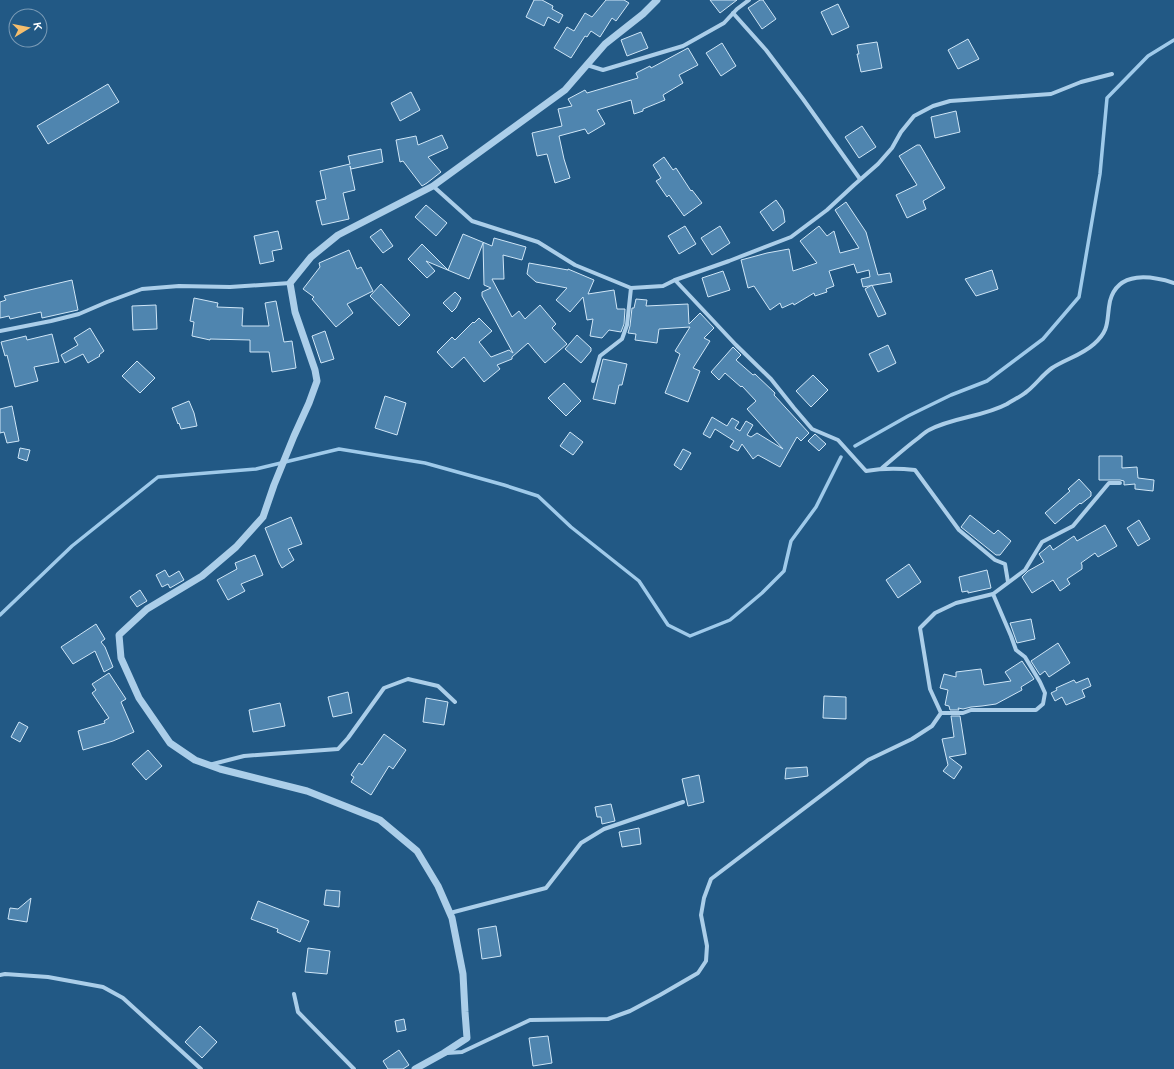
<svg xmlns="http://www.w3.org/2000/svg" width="1174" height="1069" font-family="Helvetica,sans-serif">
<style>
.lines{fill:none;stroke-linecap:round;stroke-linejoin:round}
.stream{stroke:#9fcaea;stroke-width:3.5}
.building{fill:#4f85af;stroke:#cfe6f7}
.minor{stroke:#abcee9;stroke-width:4}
.tertiary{stroke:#abcee9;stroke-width:7}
</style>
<rect width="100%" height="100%" fill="#225985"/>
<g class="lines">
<!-- stream -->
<g class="stream">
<path d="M 855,446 L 908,416 L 951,395 L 987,381 L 1043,339 L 1079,297 L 1100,174 L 1107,98 L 1148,56 L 1174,40"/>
<path d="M 0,615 L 72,546 L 158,477 L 256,469 L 339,449 L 425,463 L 504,485 L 538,496 L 571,527 L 639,581 L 668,625 L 690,636 L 730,620 L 762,593 L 784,571 L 791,541 L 816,507 L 841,457"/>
</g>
</g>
<!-- building -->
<g class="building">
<path d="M 534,0 L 542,0 L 553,6 L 552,9 L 563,15 L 559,23 L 548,17 L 544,26 L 526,17 Z"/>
<path d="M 606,0 L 624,0 L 629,3 L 616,21 L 612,18 L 600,37 L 591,31 L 587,37 L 585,36 L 571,58 L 554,48 L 567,27 L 574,31 L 585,13 L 592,17 Z"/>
<path d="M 710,0 L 737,0 L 720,13 Z"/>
<path d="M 760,0 L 763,0 L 776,19 L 762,29 L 748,8 Z"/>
<path d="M 838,4 L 849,27 L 832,35 L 821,12 Z"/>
<path d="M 641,32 L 648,48 L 627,56 L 621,40 Z"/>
<path d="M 968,39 L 979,59 L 958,69 L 948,50 Z"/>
<path d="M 877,42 L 882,68 L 861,72 L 857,54 L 859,54 L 857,45 Z"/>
<path d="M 722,43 L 736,66 L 721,76 L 706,53 Z"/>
<path d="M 688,48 L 698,65 L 679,75 L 683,83 L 663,95 L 665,100 L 643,109 L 643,111 L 634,114 L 631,100 L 597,110 L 605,124 L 588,134 L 585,129 L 559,136 L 564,159 L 570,178 L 555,183 L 547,154 L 537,156 L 532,133 L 562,126 L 558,109 L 572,106 L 568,99 L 585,90 L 587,93 L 638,78 L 636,73 L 650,66 L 651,68 Z"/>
<path d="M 108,84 L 119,102 L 48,144 L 37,126 Z"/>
<path d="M 411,92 L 420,110 L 400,121 L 391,103 Z"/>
<path d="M 956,111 L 960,132 L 935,138 L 931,117 Z"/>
<path d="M 862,126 L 876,147 L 859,158 L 845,137 Z"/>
<path d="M 442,135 L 448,148 L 428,157 L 441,172 L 427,183 L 422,186 L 403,161 L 400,162 L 396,140 L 416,136 L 418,145 Z"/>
<path d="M 917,145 L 920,145 L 945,188 L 923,201 L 926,209 L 907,218 L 896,195 L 917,185 L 899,156 Z"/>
<path d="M 381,149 L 383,162 L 351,169 L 350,166 L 355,190 L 343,193 L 349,219 L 322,225 L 316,201 L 326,199 L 320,171 L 350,164 L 348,156 Z"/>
<path d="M 664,157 L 673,170 L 676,168 L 691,191 L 692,190 L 702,203 L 684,216 L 669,195 L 667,197 L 656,181 L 661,178 L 653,165 Z"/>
<path d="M 776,200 L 783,210 L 785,222 L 773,231 L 760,212 Z"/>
<path d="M 846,202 L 866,232 L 878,275 L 890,273 L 892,282 L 863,287 L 861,279 L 870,277 L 869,270 L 857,273 L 854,264 L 829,271 L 834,286 L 826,289 L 827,292 L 815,296 L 814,293 L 794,305 L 793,303 L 782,308 L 780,303 L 770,310 L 754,286 L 748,288 L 741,260 L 767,253 L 789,249 L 793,271 L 817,263 L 800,241 L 819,226 L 827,236 L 834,231 L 840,253 L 859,248 L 835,210 Z"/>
<path d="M 426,205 L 447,223 L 436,236 L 415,217 Z"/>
<path d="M 685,226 L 696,244 L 679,254 L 668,236 Z"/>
<path d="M 720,226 L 730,243 L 712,255 L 701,238 Z"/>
<path d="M 381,229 L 393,246 L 383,253 L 370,237 Z"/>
<path d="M 278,231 L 282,249 L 272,251 L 274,261 L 260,264 L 254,236 Z"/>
<path d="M 463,234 L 492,246 L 494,238 L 526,247 L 522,260 L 503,255 L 504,279 L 492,279 L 512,317 L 519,311 L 525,319 L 540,305 L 556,324 L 552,328 L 567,344 L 545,363 L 528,343 L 512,357 L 512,359 L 497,365 L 500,369 L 484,382 L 464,357 L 452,368 L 437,352 L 452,337 L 455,340 L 473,322 L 474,323 L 479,318 L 492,331 L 479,342 L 491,357 L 509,350 L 513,353 L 482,296 L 482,292 L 491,288 L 484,285 L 483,243 L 469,279 L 426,261 L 435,271 L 427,278 L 408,259 L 422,244 L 448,270 Z"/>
<path d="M 349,250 L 357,269 L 361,267 L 373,291 L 347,304 L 353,313 L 336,327 L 312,299 L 314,297 L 303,289 L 320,267 L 319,263 Z"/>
<path d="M 529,263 L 568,270 L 568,269 L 594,280 L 588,294 L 614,290 L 617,309 L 625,309 L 624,324 L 621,332 L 609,330 L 602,338 L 590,336 L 593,319 L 587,320 L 583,297 L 570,312 L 556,300 L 567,288 L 536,282 L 527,274 Z"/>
<path d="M 992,270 L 998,289 L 976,296 L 965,279 Z"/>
<path d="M 723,271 L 730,290 L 708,297 L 702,278 Z"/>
<path d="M 72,280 L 78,310 L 42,318 L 41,312 L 10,319 L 9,316 L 0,318 L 0,302 L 6,300 L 4,296 Z"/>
<path d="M 381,284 L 410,315 L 399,326 L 370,296 Z"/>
<path d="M 872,285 L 886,314 L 878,317 L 865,289 Z"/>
<path d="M 455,292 L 461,298 L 456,308 L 452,312 L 443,303 Z"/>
<path d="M 194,298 L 218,303 L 217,307 L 243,308 L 242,326 L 269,326 L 265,303 L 276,301 L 284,342 L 292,341 L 296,368 L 272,372 L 269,352 L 250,352 L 250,340 L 210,339 L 210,340 L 192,336 L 194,322 L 190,321 Z"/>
<path d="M 636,299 L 647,300 L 646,306 L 688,304 L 689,324 L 700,313 L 714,328 L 704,338 L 710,341 L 693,368 L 700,371 L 688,402 L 665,393 L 680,354 L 675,351 L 690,327 L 659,329 L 657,343 L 635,340 L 636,334 L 628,333 L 630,326 L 632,308 L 634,308 Z"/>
<path d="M 156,305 L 157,329 L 133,330 L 132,306 Z"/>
<path d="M 90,328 L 104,351 L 99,355 L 100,356 L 88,363 L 83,354 L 65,363 L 61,355 L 78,345 L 74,338 Z"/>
<path d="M 325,331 L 334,359 L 321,363 L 312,336 Z"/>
<path d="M 52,334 L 59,362 L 34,367 L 38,381 L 15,387 L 7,355 L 5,356 L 1,342 L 26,336 L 27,340 Z"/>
<path d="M 577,335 L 591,348 L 591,351 L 581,363 L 565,349 Z"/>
<path d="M 888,345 L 896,363 L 878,372 L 869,354 Z"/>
<path d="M 733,347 L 741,355 L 736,360 L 753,375 L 755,374 L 775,393 L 774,395 L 809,433 L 801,441 L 797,437 L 780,467 L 758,455 L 753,459 L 742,444 L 738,451 L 730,447 L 734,441 L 715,429 L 710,438 L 703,434 L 712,417 L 727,426 L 732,418 L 739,422 L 735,428 L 740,431 L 746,421 L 753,425 L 747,435 L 751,437 L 757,433 L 783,449 L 747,409 L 756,401 L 742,386 L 741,387 L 725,373 L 719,380 L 711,372 Z"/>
<path d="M 603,359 L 627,364 L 622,385 L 619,385 L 615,404 L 593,399 Z"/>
<path d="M 137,361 L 155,378 L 140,393 L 122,376 Z"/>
<path d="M 813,375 L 828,390 L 811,407 L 796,391 Z"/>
<path d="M 564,383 L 581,401 L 566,416 L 548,398 Z"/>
<path d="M 385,396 L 406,403 L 397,435 L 375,428 Z"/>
<path d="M 189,401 L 194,413 L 197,426 L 181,429 L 179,423 L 178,424 L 172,408 Z"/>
<path d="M 12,406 L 19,441 L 7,443 L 4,432 L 0,433 L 0,409 Z"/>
<path d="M 570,432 L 583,442 L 573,455 L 560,446 Z"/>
<path d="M 815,434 L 826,444 L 819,451 L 808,441 Z"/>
<path d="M 20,448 L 30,450 L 27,461 L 18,458 Z"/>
<path d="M 683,449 L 691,453 L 681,470 L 674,465 Z"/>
<path d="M 1099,456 L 1122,456 L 1122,468 L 1137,467 L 1138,478 L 1154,480 L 1153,491 L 1135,489 L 1135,484 L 1124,485 L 1124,481 L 1120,480 L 1099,480 Z"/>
<path d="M 1079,479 L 1091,492 L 1091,496 L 1081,504 L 1080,503 L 1055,524 L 1045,513 L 1070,491 L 1068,489 Z"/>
<path d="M 970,515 L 994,534 L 998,530 L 1011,541 L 1000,555 L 996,555 L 961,527 Z"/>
<path d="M 291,517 L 302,544 L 288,549 L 294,560 L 282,568 L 279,563 L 265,528 Z"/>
<path d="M 1139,520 L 1150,539 L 1138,546 L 1127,528 Z"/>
<path d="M 1105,525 L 1117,546 L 1098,557 L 1095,553 L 1081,563 L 1082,565 L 1082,569 L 1067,579 L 1070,584 L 1060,591 L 1053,580 L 1032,593 L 1022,577 L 1028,571 L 1044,562 L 1039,554 L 1050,545 L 1053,550 L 1074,536 L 1077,541 Z"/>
<path d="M 255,555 L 263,575 L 241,584 L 245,591 L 228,600 L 217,580 L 237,569 L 235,563 Z"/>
<path d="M 909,564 L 921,582 L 898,598 L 886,580 Z"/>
<path d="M 165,570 L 169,577 L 179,571 L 184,580 L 170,588 L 168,584 L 162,587 L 156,575 Z"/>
<path d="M 987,570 L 991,588 L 968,593 L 968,591 L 962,592 L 959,577 Z"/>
<path d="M 140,590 L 147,601 L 137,607 L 130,597 Z"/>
<path d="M 1031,619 L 1035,639 L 1017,643 L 1010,623 Z"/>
<path d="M 96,624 L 105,639 L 101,642 L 105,647 L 113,667 L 104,672 L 95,651 L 73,664 L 61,647 Z"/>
<path d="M 1058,643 L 1070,663 L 1049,677 L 1045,671 L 1040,675 L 1031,661 Z"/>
<path d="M 1022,661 L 1034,679 L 1021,687 L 1022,690 L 996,704 L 982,706 L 971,707 L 963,709 L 958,708 L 959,710 L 950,710 L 949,706 L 945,705 L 948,690 L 940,688 L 944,674 L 956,677 L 956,672 L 981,669 L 984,685 L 1011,681 L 1005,672 Z"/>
<path d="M 109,673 L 126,699 L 121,702 L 134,732 L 113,741 L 83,750 L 78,731 L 105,723 L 104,721 L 109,718 L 92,693 L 96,690 L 92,684 Z"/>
<path d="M 1088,678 L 1091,686 L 1082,690 L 1085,697 L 1066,705 L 1062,697 L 1055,701 L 1051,693 L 1057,690 L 1056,688 L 1074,680 L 1076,683 Z"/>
<path d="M 348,692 L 352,713 L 333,717 L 328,697 Z"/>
<path d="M 824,696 L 846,697 L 846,719 L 823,718 Z"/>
<path d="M 426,698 L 448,702 L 444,725 L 423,722 Z"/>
<path d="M 280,703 L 285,726 L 253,732 L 249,710 Z"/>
<path d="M 951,716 L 960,716 L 966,754 L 949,757 L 962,767 L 954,779 L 943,771 L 948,765 L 942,739 L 954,737 Z"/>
<path d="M 19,722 L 28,727 L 20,742 L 11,737 Z"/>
<path d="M 384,734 L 406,750 L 393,769 L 389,766 L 371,795 L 351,782 L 354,777 L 351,775 L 359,763 L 362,765 Z"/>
<path d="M 148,750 L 162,766 L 146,780 L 132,764 Z"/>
<path d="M 807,767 L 808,776 L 785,779 L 786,768 L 792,768 Z"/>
<path d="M 699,775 L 704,802 L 688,806 L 682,779 Z"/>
<path d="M 611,804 L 615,821 L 602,824 L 601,817 L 597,817 L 595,807 Z"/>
<path d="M 639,828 L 641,844 L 622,847 L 619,832 Z"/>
<path d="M 326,890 L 340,891 L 339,907 L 324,905 Z"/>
<path d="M 31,898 L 27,922 L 8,919 L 10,908 L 18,909 Z"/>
<path d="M 258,901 L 309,921 L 300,942 L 277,932 L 278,929 L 251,919 Z"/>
<path d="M 496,926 L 501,956 L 482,959 L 478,929 Z"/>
<path d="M 308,948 L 330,951 L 327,974 L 305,972 Z"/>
<path d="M 404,1019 L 406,1030 L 397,1032 L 395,1021 Z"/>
<path d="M 200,1026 L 217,1042 L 202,1058 L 185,1042 Z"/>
<path d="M 548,1036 L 552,1063 L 533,1066 L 529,1038 Z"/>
<path d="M 399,1050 L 409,1065 L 403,1069 L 388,1069 L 383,1061 Z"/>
</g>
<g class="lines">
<!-- minor -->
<g class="minor">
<path d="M 733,13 L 766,50 L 803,99 L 860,179"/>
<path d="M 587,65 L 603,70 L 683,46 L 724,23 L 737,9 L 749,0"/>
<path d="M 433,186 L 472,221 L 538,242 L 575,265 L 631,288 L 663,286 L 675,280 L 729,261 L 791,237 L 827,210 L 854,185 L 878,164 L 892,148 L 901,132 L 914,116 L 933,106 L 950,101 L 1051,94 L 1081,82 L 1112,74"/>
<path d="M 675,280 L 736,345 L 771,379 L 794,408 L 812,429 L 838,440 L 866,471 C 883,468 898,468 915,470 L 959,530 L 995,560 L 1005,564 L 1008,582"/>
<path d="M 0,331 L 51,321 L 79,314 L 107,302 L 142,289 L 179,286 L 230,287 L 290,283"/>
<path d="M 593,381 L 600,356 L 622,339 L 627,325 L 631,288"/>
<path d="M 882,468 C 894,458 905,448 917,439 C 921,436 925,432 929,430 C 953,417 983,417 1007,404 C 1013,400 1020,397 1025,393 C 1035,386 1042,375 1052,368 C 1066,359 1082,355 1094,344 C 1111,329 1106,320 1110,301 C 1118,270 1152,276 1174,283"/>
<path d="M 941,713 L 963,713 L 971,710 L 1036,710 L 1043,704 L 1045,693 L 1040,682 L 1025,657 L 1016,650 L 1011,636 L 993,594"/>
<path d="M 209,765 L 244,756 L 338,749 L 348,738 L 384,688 L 408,679 L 438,686 L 455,702"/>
<path d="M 450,913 L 546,888 L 581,843 L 604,829 L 683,802"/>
<path d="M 0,975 L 5,974 L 48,977 L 103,987 L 123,998 L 201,1069"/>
<path d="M 294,994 L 298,1012 L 354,1069"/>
<path d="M 447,1053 L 462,1052 L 530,1020 L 608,1019 L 630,1011 L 660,995 L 698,973 L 706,961 L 707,946 L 701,915 L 704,898 L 711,879 L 868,760 L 912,739 L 932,726 L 941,713 L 930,689 L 920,628 L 935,613 L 956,603 L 993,594 L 1025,570 L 1042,542 L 1073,526 L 1109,483 L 1120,483"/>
</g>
<!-- tertiary -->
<path class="tertiary" d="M 415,1069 L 444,1053 L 467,1038 L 465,1012 L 463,974 L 452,918 L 438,886 L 417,851 L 380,820 L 307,791 L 220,769 L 195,760 L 170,743 L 139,698 L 121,658 L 119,635 L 147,609 L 202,576 L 236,547 L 263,517 L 274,485 L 294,436 L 309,403 L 317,381 L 315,370 L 295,312 L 290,283 L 311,257 L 338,235 L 433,186 L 565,90 L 605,44 L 643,14 L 657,0"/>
</g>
<!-- north arrow -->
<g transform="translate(28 28) rotate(80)"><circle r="19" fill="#225985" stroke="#7a9bb6"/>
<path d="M0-3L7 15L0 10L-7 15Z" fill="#f5be6d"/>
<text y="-6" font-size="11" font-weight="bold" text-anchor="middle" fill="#ffffff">K</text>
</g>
</svg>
